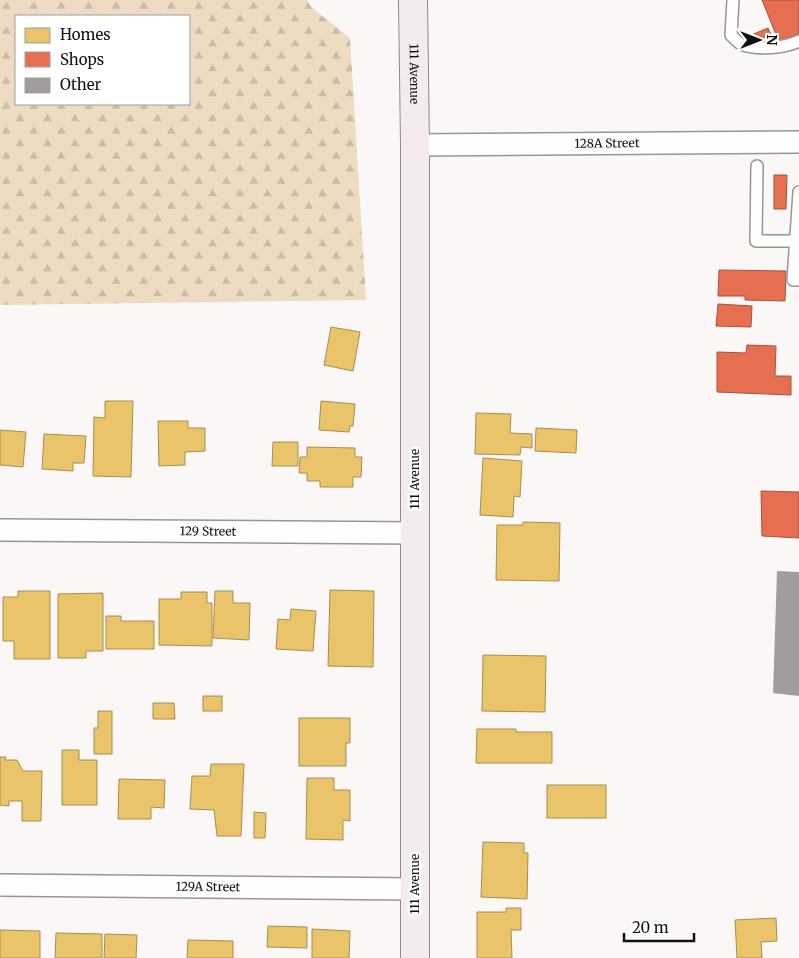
<svg xmlns="http://www.w3.org/2000/svg" width="799" height="958" font-family="Merriweather,serif">
<style>
.forest{fill:url(#forest-firs);fill-rule:evenodd}
.homes{fill:#e9c46a;stroke:#a88e4f}
.shops{fill:#e76f51;stroke:#a7533e}
.building{fill:#a19c9d}
.lines{fill:none;stroke-linecap:round;stroke-linejoin:round}
.lane-casing{stroke:#979595;stroke-width:14}
.street-casing{stroke:#979595;stroke-width:24}
.secondary-casing{stroke:#8d8b8b;stroke-width:30}
.lane{stroke:#fffefe;stroke-width:11}
.street{stroke:#fffefe;stroke-width:21}
.secondary{stroke:#f6ebec;stroke-width:28}
.labels{text-anchor:middle;stroke-width:5;stroke-linejoin:round;paint-order:stroke}
.street-label{font-size:12px;fill:#111;stroke:#fff}
</style>
<defs>
<pattern id="forest-firs" width="22" height="20" patternUnits="userSpaceOnUse" patternTransform="scale(1.25)"><rect width="22" height="20" fill="#eddcc2"/><path d="M5 1l3.5 6h-7zM16 11l3.5 6h-7z" fill="#cabca6"/></pattern>
</defs>
<rect width="100%" height="100%" fill="#fcf7f7"/>
<!-- forest -->
<path class="forest" d="M 0,0 L 307,0 L 311,7 L 350,38 L 366,300 L 0,305 ZM 16,16 L 189,16 L 189,104 L 16,104 Z"/>
<!-- homes -->
<g class="homes">
<path d="M 331,327 L 360,332 L 353,371 L 324,365 Z"/>
<path d="M 105,401 L 133,401 L 131,477 L 93,476 L 94,417 L 105,418 Z"/>
<path d="M 321,401 L 355,404 L 353,426 L 350,426 L 349,432 L 319,430 Z"/>
<path d="M 476,413 L 511,414 L 510,433 L 532,434 L 532,448 L 521,447 L 520,455 L 475,454 Z"/>
<path d="M 158,421 L 188,421 L 188,428 L 205,428 L 205,451 L 185,452 L 185,465 L 159,466 Z"/>
<path d="M 536,428 L 577,430 L 576,453 L 535,451 Z"/>
<path d="M 0,430 L 26,432 L 23,467 L 0,465 Z"/>
<path d="M 44,434 L 86,436 L 84,463 L 73,463 L 73,471 L 42,469 Z"/>
<path d="M 273,442 L 298,442 L 298,466 L 272,466 Z"/>
<path d="M 307,447 L 355,448 L 355,457 L 362,457 L 361,477 L 353,477 L 353,487 L 320,487 L 320,481 L 307,481 L 307,473 L 299,473 L 300,457 L 307,457 Z"/>
<path d="M 483,458 L 522,461 L 520,497 L 514,496 L 513,517 L 480,515 Z"/>
<path d="M 523,522 L 560,523 L 559,581 L 496,580 L 497,525 L 523,525 Z"/>
<path d="M 330,590 L 374,591 L 373,667 L 328,666 Z"/>
<path d="M 18,591 L 50,591 L 50,659 L 14,659 L 14,641 L 3,641 L 3,597 L 18,597 Z"/>
<path d="M 215,591 L 233,591 L 233,603 L 250,603 L 249,640 L 213,638 Z"/>
<path d="M 181,592 L 207,592 L 207,603 L 212,603 L 212,646 L 159,645 L 159,599 L 181,599 Z"/>
<path d="M 103,593 L 103,651 L 86,651 L 86,658 L 58,658 L 58,594 Z"/>
<path d="M 291,609 L 316,611 L 313,651 L 276,649 L 278,619 L 290,620 Z"/>
<path d="M 106,616 L 121,616 L 121,621 L 154,621 L 154,649 L 106,649 Z"/>
<path d="M 483,655 L 546,656 L 545,712 L 482,711 Z"/>
<rect x="203" y="696" width="19" height="15"/>
<path d="M 153,703 L 174,703 L 175,719 L 153,719 Z"/>
<path d="M 98,711 L 112,711 L 112,754 L 94,754 L 94,728 L 98,728 Z"/>
<path d="M 299,718 L 350,718 L 350,743 L 346,743 L 346,766 L 299,766 Z"/>
<path d="M 477,729 L 516,729 L 516,732 L 552,732 L 552,763 L 476,763 Z"/>
<path d="M 62,750 L 79,750 L 79,760 L 97,760 L 97,805 L 62,805 Z"/>
<path d="M 0,757 L 6,757 L 5,760 L 17,760 L 23,771 L 42,771 L 41,821 L 22,821 L 22,801 L 9,801 L 9,806 L 0,805 Z"/>
<path d="M 211,764 L 244,764 L 241,836 L 217,836 L 214,810 L 190,809 L 192,776 L 210,776 Z"/>
<path d="M 307,778 L 334,778 L 334,790 L 350,790 L 350,821 L 343,820 L 343,840 L 306,839 Z"/>
<path d="M 119,779 L 165,780 L 164,808 L 151,807 L 151,819 L 118,819 Z"/>
<rect x="547" y="785" width="59" height="33"/>
<path d="M 254,812 L 266,813 L 265,838 L 254,838 Z"/>
<path d="M 483,842 L 524,843 L 524,853 L 528,853 L 527,899 L 481,897 Z"/>
<path d="M 506,908 L 521,908 L 521,930 L 511,930 L 512,958 L 477,958 L 477,912 L 506,912 Z"/>
<path d="M 776,918 L 777,941 L 761,942 L 762,958 L 737,958 L 735,920 Z"/>
<path d="M 268,926 L 307,927 L 307,948 L 267,947 Z"/>
<path d="M 312,929 L 350,931 L 349,958 L 312,958 Z"/>
<path d="M 0,930 L 40,931 L 40,958 L 0,958 Z"/>
<path d="M 56,933 L 102,934 L 102,958 L 55,958 Z"/>
<path d="M 105,934 L 137,935 L 136,958 L 104,958 Z"/>
<path d="M 188,940 L 233,941 L 233,958 L 187,958 Z"/>
</g>
<!-- shops -->
<g class="shops">
<path d="M 762,0 L 799,0 L 799,34 L 779,42 Z"/>
<path d="M 768,28 L 772,37 L 753,45 L 749,36 Z"/>
<path d="M 774,175 L 787,175 L 786,209 L 774,209 Z"/>
<path d="M 719,270 L 786,271 L 785,301 L 745,300 L 745,296 L 718,296 Z"/>
<path d="M 718,304 L 752,306 L 751,327 L 716,326 Z"/>
<path d="M 747,345 L 776,346 L 775,376 L 791,376 L 791,395 L 717,392 L 717,352 L 746,353 Z"/>
<path d="M 761,491 L 799,492 L 799,538 L 762,536 Z"/>
</g>
<!-- building -->
<path class="building" d="M 777,571 L 799,572 L 799,696 L 773,693 Z"/>
<g class="lines">
<!-- lane casing -->
<g class="lane-casing">
<g id="lane">
<path d="M 733,0 L 731,35 C 735,39 739,44 743,45 C 760,50 784,48 799,41"/>
<path d="M 757,166 L 756,241 L 799,241"/>
<path d="M 799,192 L 793,280 L 799,280"/>
</g>
</g>
<!-- street casing -->
<g class="street-casing">
<g id="street">
<path id="s1" d="M 415,145 L 799,142"/>
<path id="s2" d="M 0,530 L 415,533"/>
<path id="s3" d="M 0,885 L 415,889"/>
</g>
</g>
<!-- secondary casing -->
<g class="secondary-casing">
<g id="secondary">
<path id="s4" d="M 413,0 L 415,145 L 415,958"/>
</g>
</g>
<!-- lane -->
<use href="#lane" class="lane"/>
<!-- street -->
<use href="#street" class="street"/>
<!-- secondary -->
<use href="#secondary" class="secondary"/>
</g>
<g class="labels">
<!-- street labels -->
<g class="street-label">
<text dy="4" stroke="none"><textPath href="#s4" startOffset="74">111 Avenue</textPath></text>
<text dy="4" stroke="none"><textPath href="#s1" startOffset="192">128A Street</textPath></text>
<text transform="translate(415 479) rotate(-90)" y="4">111 Avenue</text>
<text dy="4" stroke="none"><textPath href="#s2" startOffset="208">129 Street</textPath></text>
<text transform="translate(415 884) rotate(-90)" y="4">111 Avenue</text>
<text dy="4" stroke="none"><textPath href="#s3" startOffset="208">129A Street</textPath></text>
</g>
</g>
<!-- legend -->
<rect x="15" y="15" width="175" height="90" fill="#ffffff" stroke="#a0a0a0"/>
<rect x="25" y="28" width="25" height="15" fill="#e9c46a" stroke="#a0a0a0"/>
<text x="60" y="40" font-size="15" fill="#111111">Homes</text>
<rect x="25" y="52" width="25" height="15" fill="#e76f51" stroke="#a0a0a0"/>
<text x="60" y="65" font-size="15" fill="#111111">Shops</text>
<rect x="25" y="78" width="25" height="15" fill="#a19c9d" stroke="#a0a0a0"/>
<text x="60" y="90" font-size="15" fill="#111111">Other</text>
<!-- north arrow -->
<g transform="translate(759 40) rotate(90)" stroke="#ffffff" stroke-width="4" paint-order="stroke">
<path d="M0-4L9 19L0 12L-9 19Z" fill="#111111"/>
<text y="-8" font-size="14" font-weight="bold" text-anchor="middle" fill="#111111">N</text>
</g>
<!-- scale -->
<path d="M624 933v8h70v-8" fill="none" stroke="#111111" stroke-width="2.5"/>
<text x="632" y="933" font-size="15" fill="#111111" stroke="#ffffff" stroke-width="4" paint-order="stroke">20 m</text>
</svg>
